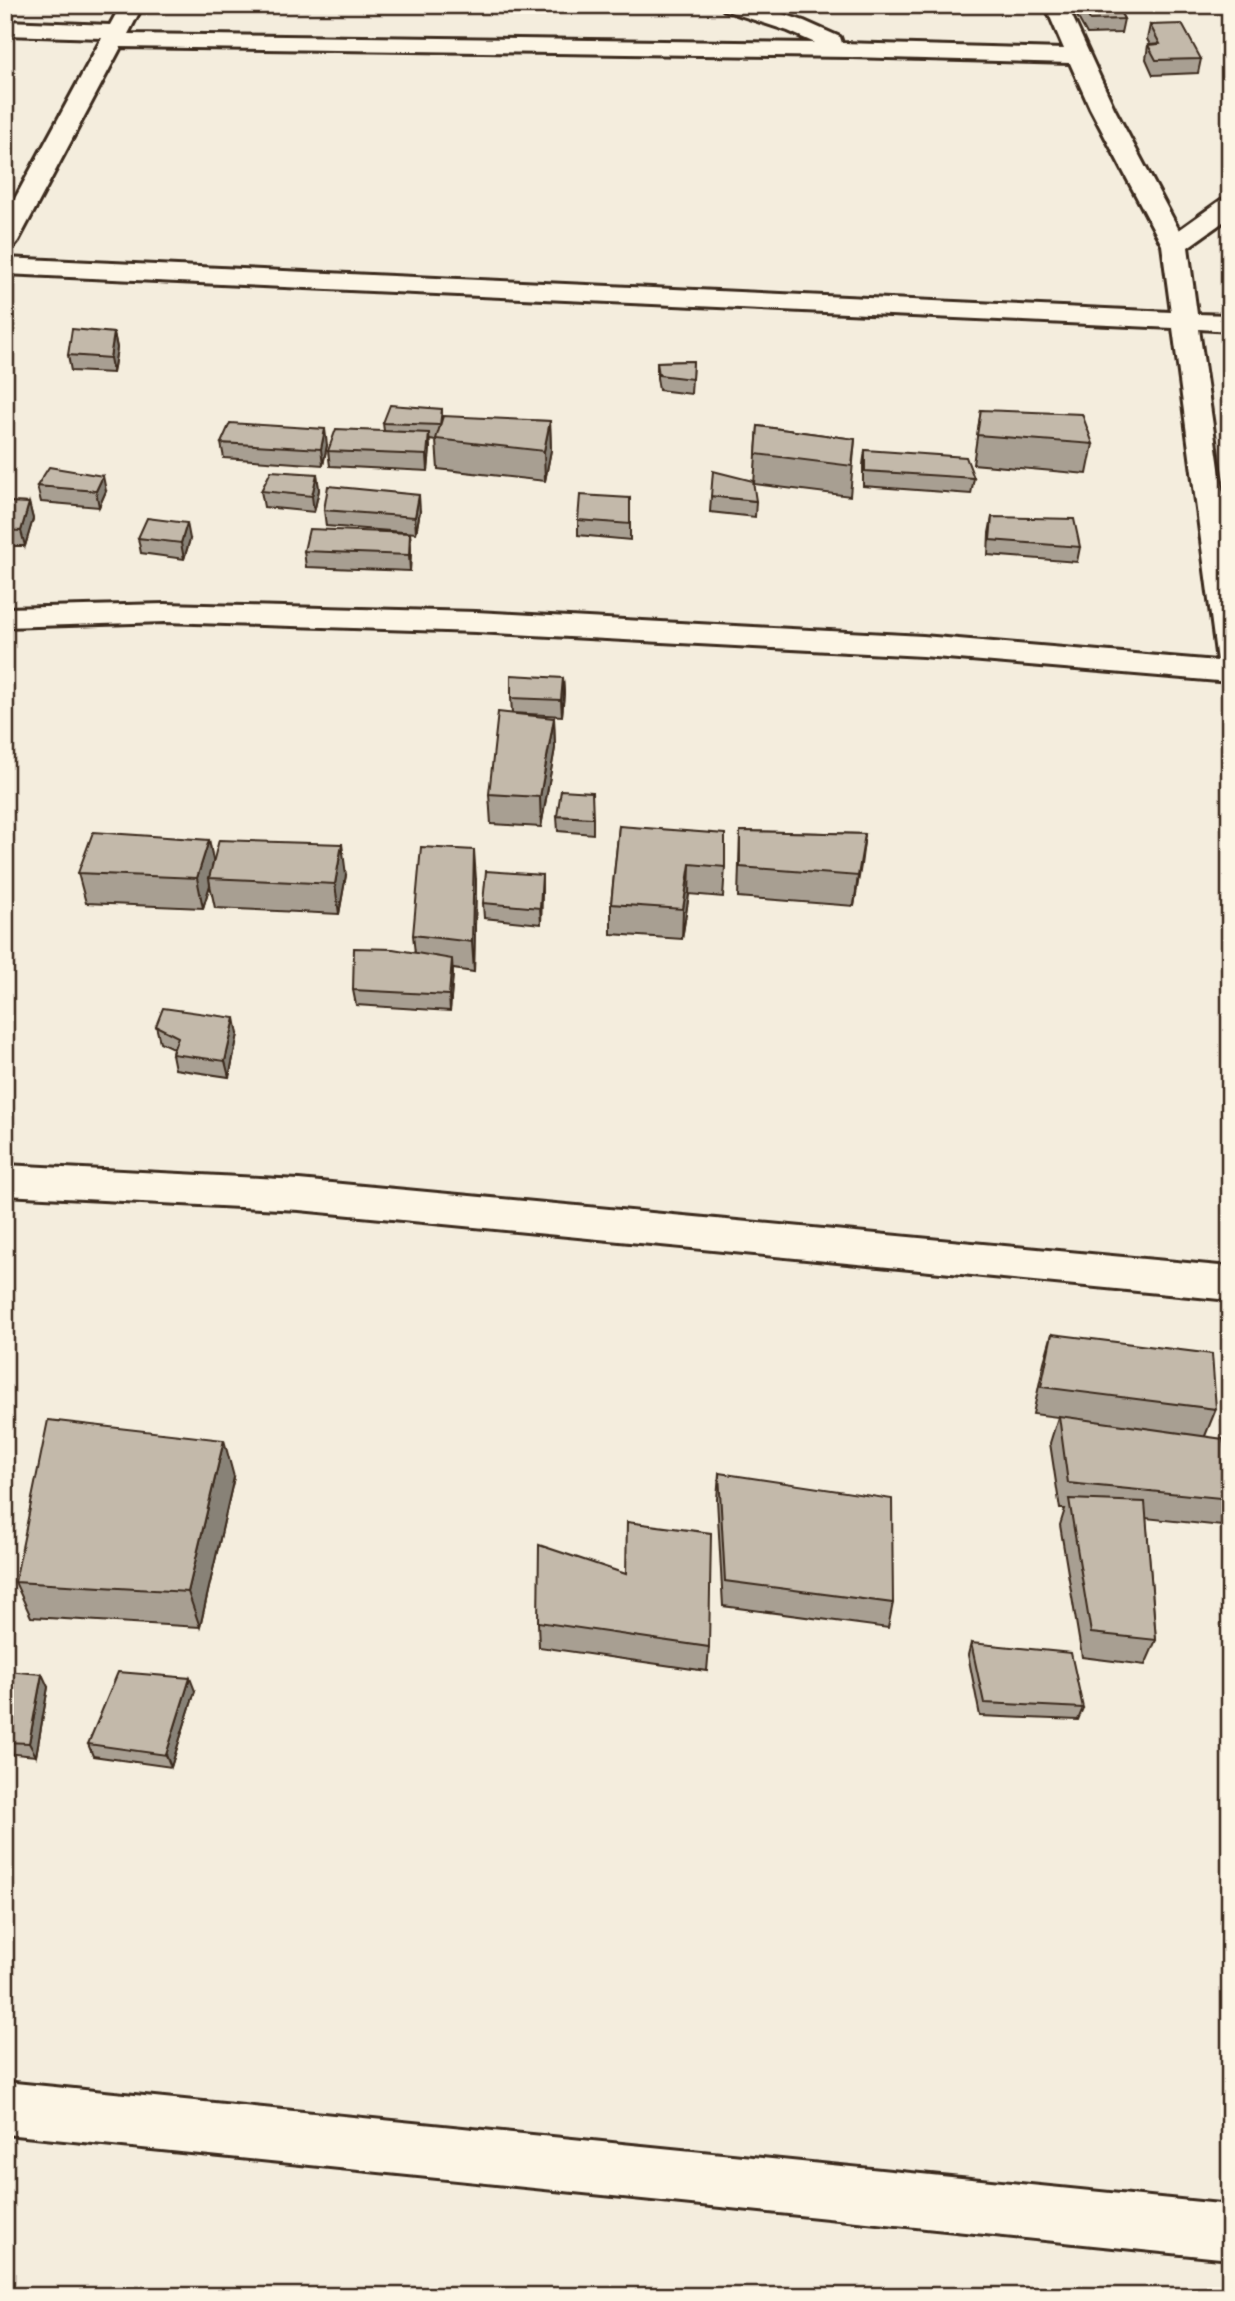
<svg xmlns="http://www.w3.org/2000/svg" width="1235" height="2301" font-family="Caveat,sans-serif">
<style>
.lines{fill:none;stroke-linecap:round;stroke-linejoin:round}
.minor-casing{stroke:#3b2a1e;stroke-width:6}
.minor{fill:#fcf5e5;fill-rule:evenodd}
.wall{fill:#a89f92;stroke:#3b2a1e;stroke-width:2}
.shaded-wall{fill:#888277;stroke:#3b2a1e;stroke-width:2}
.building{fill:#c3b9aa;stroke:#3b2a1e;stroke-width:2}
</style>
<rect width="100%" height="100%" fill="#f4eddd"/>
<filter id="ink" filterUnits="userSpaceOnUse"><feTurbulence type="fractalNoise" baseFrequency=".0143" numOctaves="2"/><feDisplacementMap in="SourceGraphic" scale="14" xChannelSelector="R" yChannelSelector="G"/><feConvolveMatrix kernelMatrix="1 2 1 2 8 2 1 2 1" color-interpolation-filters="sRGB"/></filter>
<g filter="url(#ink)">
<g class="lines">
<!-- minor casing -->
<g class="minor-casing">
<g id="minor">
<path d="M 121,5 L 143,5 L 128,34 L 815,43 L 788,31 L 724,10 L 721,5 L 755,5 L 804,21 L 840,37 L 842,43 L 1064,49 L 1045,5 L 1067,5 L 1114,108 L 1179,230 L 1221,200 L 1230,198 L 1230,217 L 1188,247 L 1197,314 L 1230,315 L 1230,331 L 1199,329 L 1230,544 L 1230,682 L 923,656 L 476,632 L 165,622 L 5,627 L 5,608 L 165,604 L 476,612 L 923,636 L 1217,661 L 1173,328 L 5,274 L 5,258 L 1171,312 L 1162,245 L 1090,108 L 1070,63 L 850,57 L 121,47 L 18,241 L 14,246 L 5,248 L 5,217 L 102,38 L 5,35 L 5,21 L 110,25 Z"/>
<path d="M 5,1165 L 299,1180 L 1230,1267 L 1230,1300 L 299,1210 L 5,1195 Z"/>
<path d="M 5,2082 L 1230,2205 L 1230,2259 L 5,2134 Z"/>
</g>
</g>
<!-- minor -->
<use href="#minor" class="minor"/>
</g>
<!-- wall -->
<g class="wall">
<path d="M 1074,5 L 1116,5 L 1124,19 L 1121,33 L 1087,34 L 1073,9 Z"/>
<path d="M 1150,25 L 1201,59 L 1198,73 L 1153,75 L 1146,59 L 1148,45 L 1150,45 L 1147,39 Z"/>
<path d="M 114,333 L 117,348 L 113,373 L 71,371 L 68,355 Z"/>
<path d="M 693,361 L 691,394 L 659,390 L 657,378 L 657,362 Z"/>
<path d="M 442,409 L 442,418 L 550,421 L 551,450 L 545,481 L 438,469 L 436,441 L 429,440 L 430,448 L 428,471 L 330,466 L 328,451 L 384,431 L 383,423 Z"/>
<path d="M 981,410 L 1093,444 L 1087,474 L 973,464 Z"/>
<path d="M 758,426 L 855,439 L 850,496 L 754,484 Z"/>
<path d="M 221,443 L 327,445 L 323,465 L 224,458 Z"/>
<path d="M 865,450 L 974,478 L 971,494 L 863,486 L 863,465 Z"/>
<path d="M 317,474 L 319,490 L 314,512 L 264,507 L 261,491 Z"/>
<path d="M 37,486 L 106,491 L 99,507 L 41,502 Z"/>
<path d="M 711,496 L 756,501 L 755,517 L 710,512 Z"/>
<path d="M 630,498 L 630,540 L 578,535 L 578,520 Z"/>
<path d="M 5,502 L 29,503 L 33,519 L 25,546 L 5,546 Z"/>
<path d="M 324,510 L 420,511 L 416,533 L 326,526 Z"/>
<path d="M 992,517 L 1080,547 L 1077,562 L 988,555 L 989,533 Z"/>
<path d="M 410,533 L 411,549 L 410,571 L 306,567 L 304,551 Z"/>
<path d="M 138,538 L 190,539 L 184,559 L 141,553 Z"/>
<path d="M 563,678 L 564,693 L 562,716 L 512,713 L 511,698 Z"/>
<path d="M 554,718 L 555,748 L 541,827 L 491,824 L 489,794 Z"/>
<path d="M 557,816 L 593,818 L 593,834 L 558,831 Z"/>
<path d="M 619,826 L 725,867 L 723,897 L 689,894 L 682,939 L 611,934 L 611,904 Z"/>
<path d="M 740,831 L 865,834 L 854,906 L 738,897 Z"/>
<path d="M 209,840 L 213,862 L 346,875 L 339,914 L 215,908 L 210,885 L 203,908 L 86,903 L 78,873 Z"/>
<path d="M 542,875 L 541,924 L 484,918 L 483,903 Z"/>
<path d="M 476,880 L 474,972 L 453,969 L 450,1011 L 356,1005 L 353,990 L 415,953 L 413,935 Z"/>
<path d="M 156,1026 L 238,1034 L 229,1077 L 175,1069 L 172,1054 L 173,1048 L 160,1042 Z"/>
<path d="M 1052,1334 L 1216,1409 L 1205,1436 L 1230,1476 L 1230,1509 L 1222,1526 L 1146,1518 L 1156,1640 L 1145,1665 L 1082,1657 L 1060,1525 L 1065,1509 L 1060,1509 L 1050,1443 L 1058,1417 L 1033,1414 L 1044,1362 Z"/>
<path d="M 719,1473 L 893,1603 L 888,1628 L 723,1606 L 717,1499 Z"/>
<path d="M 234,1477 L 200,1627 L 31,1617 L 15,1582 Z"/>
<path d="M 626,1574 L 709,1647 L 707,1671 L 539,1647 L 538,1622 Z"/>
<path d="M 971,1643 L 1083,1708 L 1078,1720 L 980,1716 L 968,1655 Z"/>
<path d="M 5,1671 L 48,1687 L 36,1756 L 5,1753 Z"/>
<path d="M 195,1691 L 171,1767 L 93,1756 L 88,1744 Z"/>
</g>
<!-- shaded-wall -->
<g class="shaded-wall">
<path d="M 114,333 L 117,348 L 113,373 L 110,358 Z"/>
<path d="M 550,421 L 551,450 L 545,481 L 544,451 Z"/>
<path d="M 325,429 L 327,445 L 323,465 L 321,449 Z"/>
<path d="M 429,433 L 430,448 L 428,471 L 427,455 Z"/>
<path d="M 317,474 L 319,490 L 314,512 L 312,496 Z"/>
<path d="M 103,476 L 106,491 L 99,507 L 96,491 Z"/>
<path d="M 419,495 L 420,511 L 416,533 L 415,517 Z"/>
<path d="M 29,503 L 33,519 L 25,546 L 21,531 Z"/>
<path d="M 187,523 L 190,539 L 184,559 L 181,543 Z"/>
<path d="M 410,533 L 411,549 L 410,571 L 409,555 Z"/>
<path d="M 563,678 L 564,693 L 562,716 L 561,700 Z"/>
<path d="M 554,718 L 555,748 L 541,827 L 540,797 Z"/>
<path d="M 865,834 L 861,865 L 854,906 L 858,876 Z"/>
<path d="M 209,840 L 215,870 L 209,878 L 210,885 L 203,908 L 197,878 Z"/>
<path d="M 342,844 L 346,875 L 339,914 L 335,884 Z"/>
<path d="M 474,850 L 476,880 L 474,972 L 472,942 Z"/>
<path d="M 690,864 L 689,894 L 682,939 L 683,909 Z"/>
<path d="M 542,875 L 542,891 L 541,924 L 540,908 Z"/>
<path d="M 452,959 L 453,975 L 450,1011 L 449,995 Z"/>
<path d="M 235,1018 L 238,1034 L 229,1077 L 225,1061 Z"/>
<path d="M 224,1440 L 234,1477 L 200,1627 L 188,1592 Z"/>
<path d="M 42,1674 L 48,1687 L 36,1756 L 29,1743 Z"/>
<path d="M 190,1678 L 195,1691 L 171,1767 L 166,1755 Z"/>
</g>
<!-- building -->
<g class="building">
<path d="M 1082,5 L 1116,5 L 1124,19 L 1090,20 Z"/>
<path d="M 1182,24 L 1201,59 L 1156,60 L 1148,45 L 1160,44 L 1150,25 Z"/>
<path d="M 72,329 L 114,333 L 110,358 L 68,355 Z"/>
<path d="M 693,361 L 692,379 L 659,375 L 657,362 Z"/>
<path d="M 390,405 L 442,409 L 440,425 L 383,423 Z"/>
<path d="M 981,410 L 1082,414 L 1093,444 L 977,435 Z"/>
<path d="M 443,416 L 550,421 L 544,451 L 436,439 Z"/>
<path d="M 230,423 L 325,429 L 321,449 L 221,443 Z"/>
<path d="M 758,426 L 855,439 L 852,466 L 756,454 Z"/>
<path d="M 336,429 L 429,433 L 427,455 L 328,451 Z"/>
<path d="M 865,450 L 966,457 L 974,478 L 865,471 Z"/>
<path d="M 49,467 L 103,476 L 96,491 L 37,486 Z"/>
<path d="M 271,471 L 317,474 L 312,496 L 261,491 Z"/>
<path d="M 713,471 L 753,481 L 756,501 L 711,496 Z"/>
<path d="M 328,486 L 419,495 L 415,517 L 324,510 Z"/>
<path d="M 580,495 L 630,498 L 630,524 L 578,520 Z"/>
<path d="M 5,502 L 29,503 L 21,531 L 5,530 Z"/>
<path d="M 992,517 L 1074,519 L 1080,547 L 990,540 Z"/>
<path d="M 147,518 L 187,523 L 181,543 L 138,538 Z"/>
<path d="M 309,529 L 410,533 L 409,555 L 304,551 Z"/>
<path d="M 511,675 L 563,678 L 561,700 L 511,698 Z"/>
<path d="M 498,712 L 554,718 L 540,797 L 489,794 Z"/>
<path d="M 561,790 L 592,792 L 593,818 L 557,816 Z"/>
<path d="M 619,826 L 725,834 L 725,867 L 690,864 L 683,909 L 611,904 Z"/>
<path d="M 740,831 L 865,834 L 858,876 L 740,867 Z"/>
<path d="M 93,832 L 209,840 L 197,878 L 78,873 Z"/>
<path d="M 219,840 L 342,844 L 335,884 L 209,878 Z"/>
<path d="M 421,847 L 474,850 L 472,942 L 413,935 Z"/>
<path d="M 486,871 L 542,875 L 540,908 L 483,903 Z"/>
<path d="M 354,948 L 393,949 L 452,959 L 449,995 L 353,990 Z"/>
<path d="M 163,1008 L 235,1018 L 225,1061 L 172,1054 L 178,1037 L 156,1026 Z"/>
<path d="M 1052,1334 L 1212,1354 L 1216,1409 L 1041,1387 Z"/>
<path d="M 1059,1416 L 1223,1439 L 1230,1476 L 1230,1499 L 1068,1483 Z"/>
<path d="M 48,1420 L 224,1440 L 188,1592 L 15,1582 Z"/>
<path d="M 719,1473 L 892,1499 L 893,1603 L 725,1581 Z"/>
<path d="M 1069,1499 L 1145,1502 L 1156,1640 L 1091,1633 Z"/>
<path d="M 627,1522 L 711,1533 L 709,1647 L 538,1622 L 539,1545 L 626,1574 Z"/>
<path d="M 971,1643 L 1071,1653 L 1083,1708 L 984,1703 Z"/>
<path d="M 5,1671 L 42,1674 L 29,1743 L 5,1742 Z"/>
<path d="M 118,1672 L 190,1678 L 166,1755 L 88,1744 Z"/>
</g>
</g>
<!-- margin -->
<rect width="1235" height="2301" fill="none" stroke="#fcf5e5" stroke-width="28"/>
<rect x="14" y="14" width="1207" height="2273" fill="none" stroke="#3b2a1e" stroke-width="2.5" filter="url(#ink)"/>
</svg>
